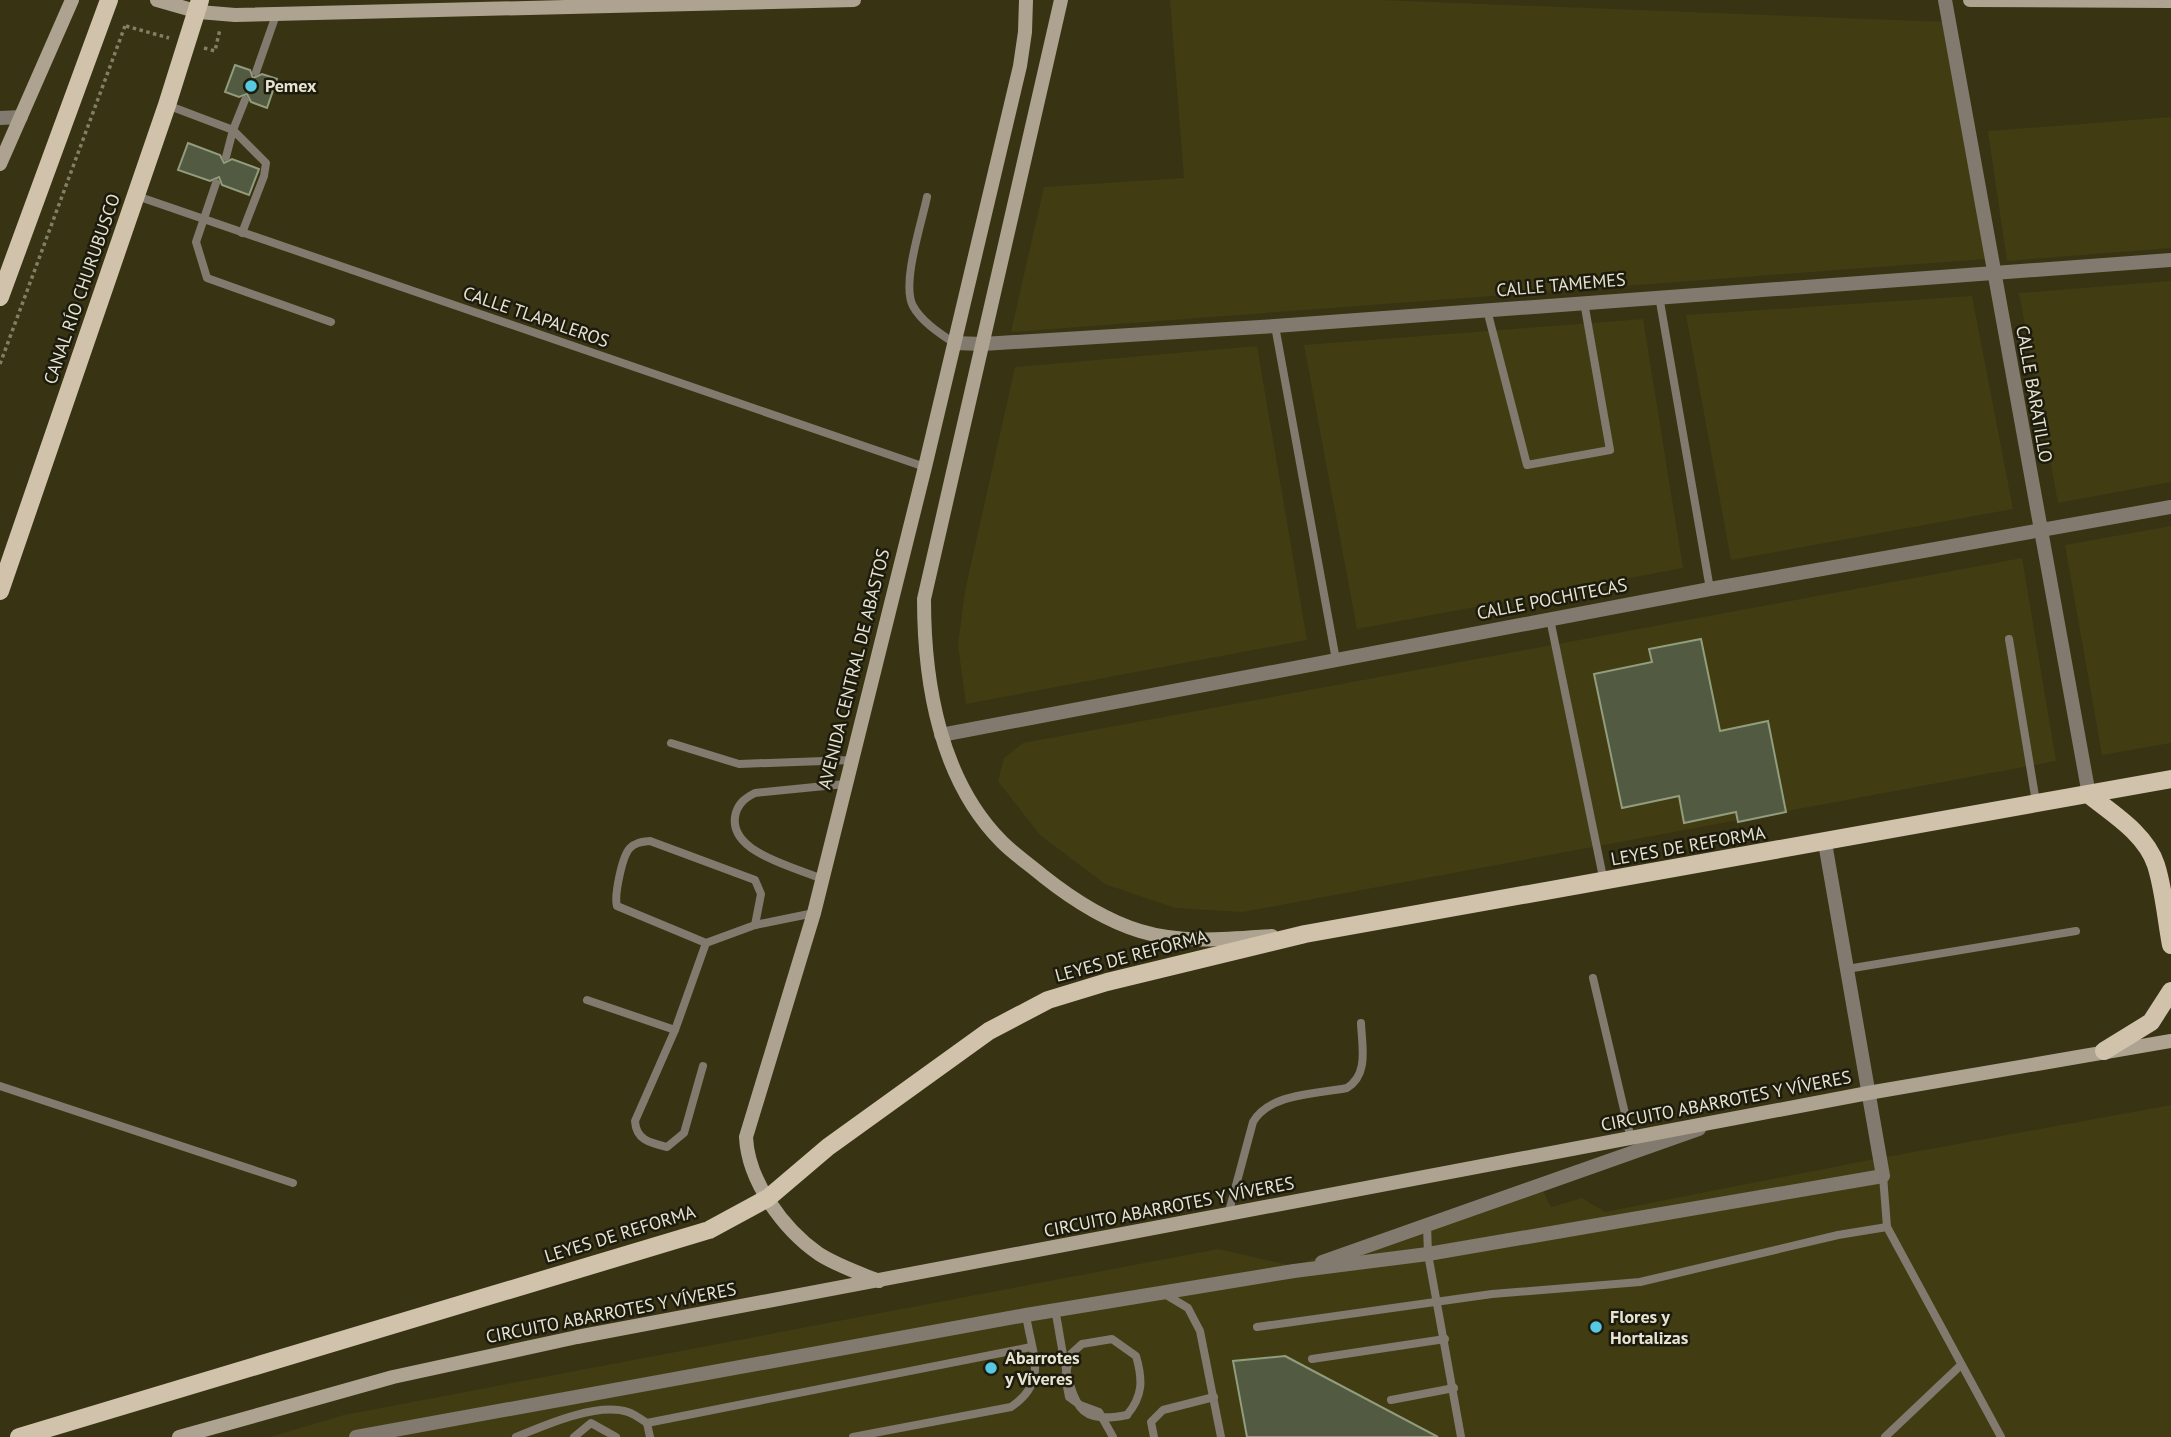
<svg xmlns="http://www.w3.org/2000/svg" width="2171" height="1437" font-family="'PT Sans',sans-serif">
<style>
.built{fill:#423c13}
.building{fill:#525b42;stroke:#919d7c;stroke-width:2}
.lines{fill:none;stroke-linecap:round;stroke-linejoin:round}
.path{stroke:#837f65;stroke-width:3.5;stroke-dasharray:3.5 3.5;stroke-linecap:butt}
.lane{stroke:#827a6f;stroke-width:8}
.street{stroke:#827a6f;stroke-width:14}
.secondary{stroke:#aea391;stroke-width:14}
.primary{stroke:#d1c2ab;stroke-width:18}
.lane-bridge{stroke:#827a6f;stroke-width:8}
.poi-dot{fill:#57c9e2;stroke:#1d1b0d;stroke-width:2.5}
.labels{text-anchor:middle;stroke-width:5;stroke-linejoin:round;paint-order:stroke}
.poi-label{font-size:18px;font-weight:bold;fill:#e6e3d1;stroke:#1d1b0d;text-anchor:start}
.street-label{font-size:18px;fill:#e6e3d1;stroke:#1d1b0d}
</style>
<rect width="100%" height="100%" fill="#383313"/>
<!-- built -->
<g class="built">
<path d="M 1170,0 L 1381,0 L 1946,22 L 1985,259 L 1011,332 L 1044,187 L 1184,178 Z"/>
<path d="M 2171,117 L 2171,248 L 2007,261 L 1988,131 Z"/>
<path d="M 2171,281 L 2171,482 L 2058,503 L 2019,293 Z"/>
<path d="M 1972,296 L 2013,509 L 1731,560 L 1686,315 Z"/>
<path d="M 1643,319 L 1683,568 L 1357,629 L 1304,345 Z"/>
<path d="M 1257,346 L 1307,640 L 966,704 L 958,645 L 965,591 L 1015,367 Z"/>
<path d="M 2171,526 L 2171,743 L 2102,755 L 2065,545 Z"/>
<path d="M 2022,558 L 2056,761 L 1243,912 L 1175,908 L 1105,884 L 1040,835 L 998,781 L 1004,758 L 1023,743 Z"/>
<path d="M 2171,1105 L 2171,1437 L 270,1437 L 344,1415 L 1218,1249 L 1293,1266 L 1538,1180 L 1551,1207 L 1582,1198 L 1605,1212 L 1859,1162 Z"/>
</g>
<!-- building -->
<g class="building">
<path d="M 235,65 L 250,70 L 253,78 L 262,74 L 277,79 L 267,108 L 251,102 L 247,94 L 239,97 L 225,92 Z"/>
<path d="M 188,143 L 220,155 L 224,163 L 232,159 L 259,169 L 249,195 L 222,185 L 219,177 L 210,181 L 178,170 Z"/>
<path d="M 1701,639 L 1720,731 L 1768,721 L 1786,812 L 1738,822 L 1736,812 L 1684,823 L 1679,796 L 1622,808 L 1594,674 L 1652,662 L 1649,649 Z"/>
<path d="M 1285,1356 L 1438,1437 L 1247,1437 L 1233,1361 Z"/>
</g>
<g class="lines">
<!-- path -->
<g class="path">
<path d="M 126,26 L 169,38"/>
<path d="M 204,48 L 215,51 L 220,29"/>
<path d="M 0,364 L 125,26"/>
</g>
<!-- lane -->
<g class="lane">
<path d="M 256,72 L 276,15"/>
<path d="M 167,105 L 233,130 L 245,100"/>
<path d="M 226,157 L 233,130 L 266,163 L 264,176 L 242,233"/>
<path d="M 216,183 L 196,242 L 207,278 L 331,322"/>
<path d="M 137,196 L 925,467"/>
<path d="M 927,197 C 922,222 901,284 913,306 C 921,321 939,333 954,343"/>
<path d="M 1659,296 L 1710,589"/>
<path d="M 1487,310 L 1527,465 L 1610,450 L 1584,302"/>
<path d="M 1275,326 L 1336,660"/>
<path d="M 1550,619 L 1604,882"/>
<path d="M 2009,639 L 2036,802"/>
<path d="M 671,743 L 739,764 L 851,760"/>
<path d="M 822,879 C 795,867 730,853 735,817 C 737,804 745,798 755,793 L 845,784"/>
<path d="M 706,943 L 617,906 C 614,896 622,856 630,848 C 636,842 642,842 650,841 L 755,880 L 761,894 L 755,925"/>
<path d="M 1847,969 L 2076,931"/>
<path d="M 1593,978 L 1631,1139"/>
<path d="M 587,1000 L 675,1030"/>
<path d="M 703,1066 L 684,1133 L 667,1147 C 650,1143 636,1140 635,1121 L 675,1030 L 706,943 L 755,925 L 814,913"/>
<path d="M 0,1086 L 293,1183"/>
<path d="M 1883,1176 L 1887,1227 L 2001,1437"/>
<path d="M 1228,1215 L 1253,1122 C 1270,1093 1316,1094 1347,1088 C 1369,1074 1362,1047 1361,1023"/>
<path d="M 1427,1225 L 1428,1254 L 1461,1437"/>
<path d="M 1163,1293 L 1188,1308 L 1200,1331 L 1221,1437"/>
<path d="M 1055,1310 C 1061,1336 1065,1386 1080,1407 C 1090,1421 1112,1418 1127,1415"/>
<path d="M 1257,1327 L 1492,1294 L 1640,1282 L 1838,1235 L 1887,1227"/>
<path d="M 1312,1359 L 1445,1339"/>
<path d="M 1391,1400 L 1454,1388"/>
<path d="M 647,1423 L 1031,1347"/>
<path d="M 516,1437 C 545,1425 597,1402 628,1412 C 634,1414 641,1419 647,1423 L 650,1437"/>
<path d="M 574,1437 L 591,1423 L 616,1437"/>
<path d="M 853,1437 L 1011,1407 C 1049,1381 1032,1355 1026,1315"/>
<path d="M 1154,1437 L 1151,1422 L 1163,1410 L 1214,1397"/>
<path d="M 1885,1437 L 1961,1365"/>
</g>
<!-- street -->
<g class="street">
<path d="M 1945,0 L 2089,795"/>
<path d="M 0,118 L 21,117"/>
<path d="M 954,343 L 983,344 L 1275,326 L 2171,260"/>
<path d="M 941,735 L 1710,589 L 2171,507"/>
<path d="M 1322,1262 L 1699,1129"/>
<path d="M 356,1437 L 1026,1315 L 1294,1271 L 1428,1254 L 1883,1176 L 1825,843"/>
</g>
<!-- secondary -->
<g class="secondary">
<path d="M 157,0 L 199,12 L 235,15 L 854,0"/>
<path d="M 1061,0 L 924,599 C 924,683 940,780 1002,842 C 1014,854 1030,865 1043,876 C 1072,899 1104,920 1140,931 C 1182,944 1229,939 1272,936"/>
<path d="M 1970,0 L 2171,1"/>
<path d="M 0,164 L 72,0"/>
<path d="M 879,1281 C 859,1273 838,1266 819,1254 C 783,1229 748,1181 746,1137 L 814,913 L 925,467 L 1020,66 L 1025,32 L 1026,0"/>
<path d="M 179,1437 L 393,1377 L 577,1337 L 1868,1093 L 2171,1041"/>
</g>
<!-- primary -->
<g class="primary">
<path d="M 0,297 L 109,0"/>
<path d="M 0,591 L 167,105 L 200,0"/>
<path d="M 2089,795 C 2113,814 2146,834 2156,865 C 2164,890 2166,919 2171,945"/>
<path d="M 2104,1051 L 2151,1022 L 2171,991"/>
<path d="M 19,1437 L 709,1230 L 768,1198 L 828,1147 L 989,1031 L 1048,1000 L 1107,982 L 1305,934 L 2171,779"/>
</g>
<!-- lane-bridge -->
<path class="lane-bridge" d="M 1113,1437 L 1099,1412 L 1080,1405 L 1069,1397 L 1065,1376 L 1071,1354 L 1082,1344 L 1112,1339 L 1136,1356 C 1143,1380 1143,1396 1127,1415"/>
</g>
<!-- markers -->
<g class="poi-dot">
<circle cx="251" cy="86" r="7"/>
<circle cx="1596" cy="1327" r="7"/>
<circle cx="991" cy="1368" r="7"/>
</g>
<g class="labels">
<!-- poi labels -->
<g class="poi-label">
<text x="265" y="92">Pemex</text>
<text x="1610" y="1323">Flores y<tspan x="1610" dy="21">Hortalizas</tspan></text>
<text x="1005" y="1364">Abarrotes<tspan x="1005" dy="21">y Víveres</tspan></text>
</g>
<!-- street labels -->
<g class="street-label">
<text transform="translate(1561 285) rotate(-5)" y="6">CALLE TAMEMES</text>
<text transform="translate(82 289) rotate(-71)" y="6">CANAL RÍO CHURUBUSCO</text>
<text transform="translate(536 317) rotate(19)" y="6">CALLE TLAPALEROS</text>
<text transform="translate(2034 394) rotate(80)" y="6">CALLE BARATILLO</text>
<text transform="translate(1552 599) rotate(-11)" y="6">CALLE POCHITECAS</text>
<text transform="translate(854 669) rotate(-76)" y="6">AVENIDA CENTRAL DE ABASTOS</text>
<text transform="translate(1688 846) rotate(-10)" y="6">LEYES DE REFORMA</text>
<text transform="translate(1131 956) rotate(-15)" y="6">LEYES DE REFORMA</text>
<text transform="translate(1726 1101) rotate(-11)" y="6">CIRCUITO ABARROTES Y VÍVERES</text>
<text transform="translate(1169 1207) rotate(-11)" y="6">CIRCUITO ABARROTES Y VÍVERES</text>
<text transform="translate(620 1234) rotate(-17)" y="6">LEYES DE REFORMA</text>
<text transform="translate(611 1313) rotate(-11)" y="6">CIRCUITO ABARROTES Y VÍVERES</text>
</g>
</g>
</svg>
